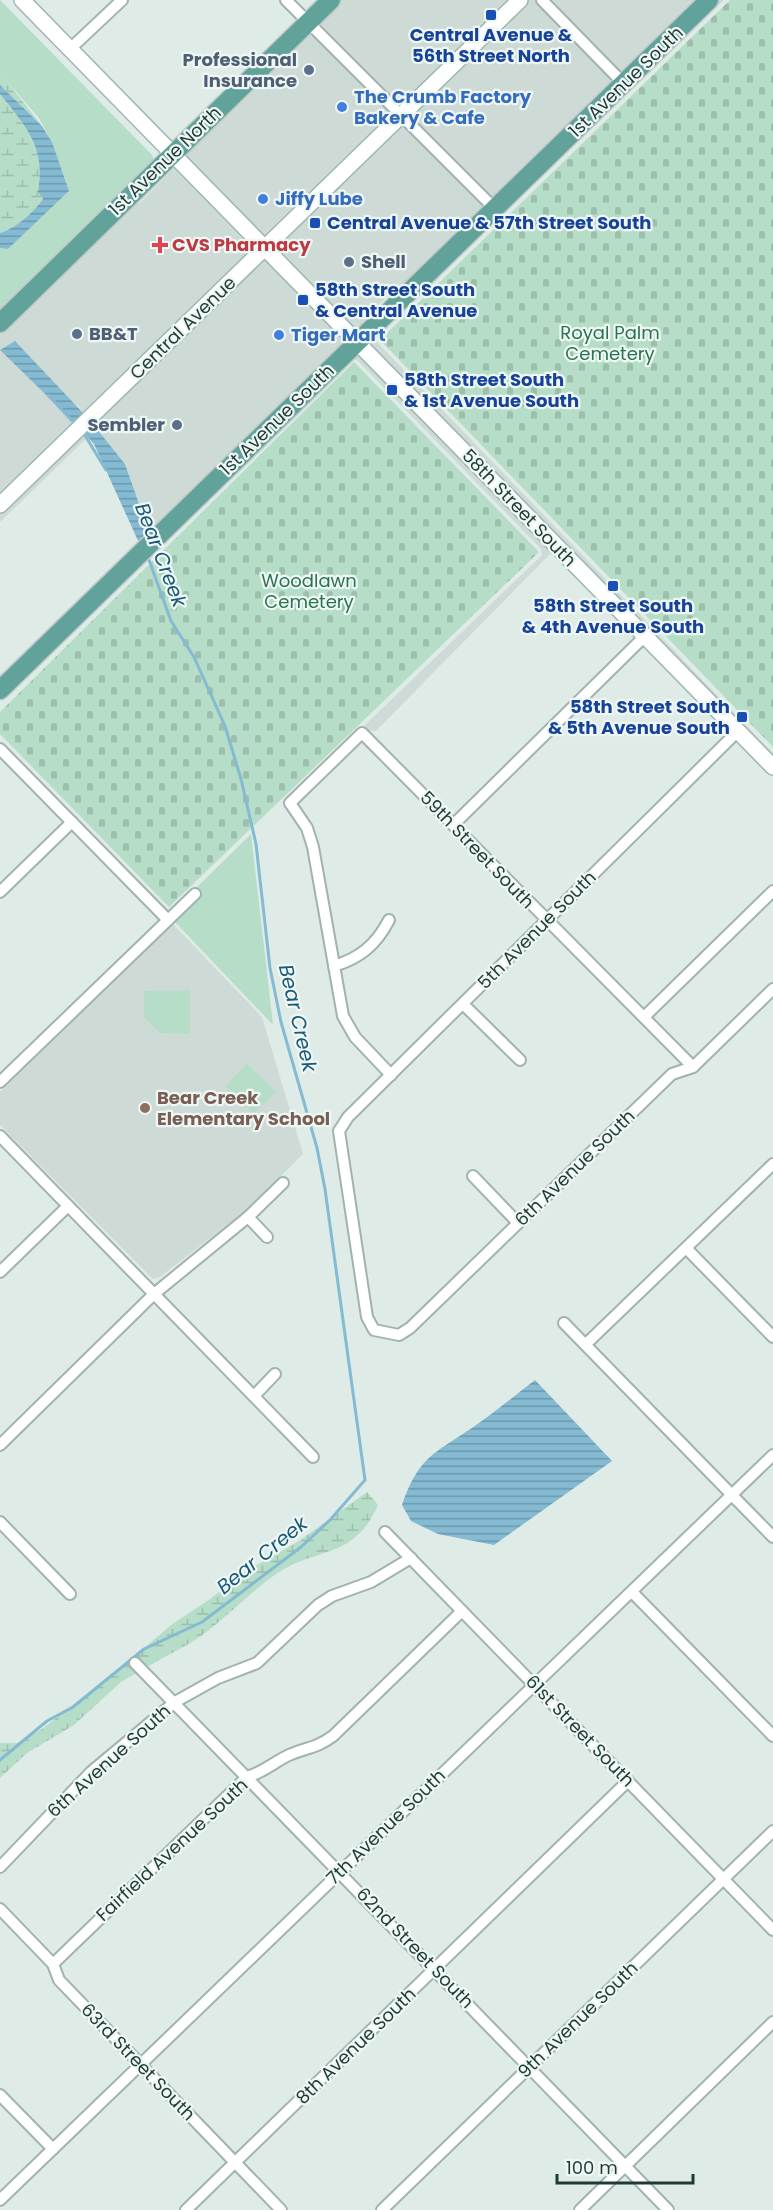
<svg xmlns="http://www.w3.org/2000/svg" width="773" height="2210" font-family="Poppins,sans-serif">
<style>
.built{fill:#cddad6}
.wetland{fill:url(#wetland-marsh)}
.cemetery{fill:url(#cemetery-stones)}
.park{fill:#b6ddc7}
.water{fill:url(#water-rules)}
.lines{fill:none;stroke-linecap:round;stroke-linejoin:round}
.stream{stroke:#84bad2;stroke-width:3}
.street-casing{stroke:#a2b3af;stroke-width:14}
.secondary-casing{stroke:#9db7b1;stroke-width:18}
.primary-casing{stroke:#c0c8c7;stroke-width:21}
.street{stroke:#fff;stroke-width:10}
.secondary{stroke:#fff;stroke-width:15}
.primary{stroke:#61a29b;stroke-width:18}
.transit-dot{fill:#1a4fb4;stroke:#eff7f4;stroke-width:2}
.service-dot{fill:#5c6f8a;stroke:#eff7f4;stroke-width:2}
.shop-dot{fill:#3f7fe0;stroke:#eff7f4;stroke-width:2}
.health-dot{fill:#e0444e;stroke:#eff7f4;stroke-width:2}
.education-dot{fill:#8d6e63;stroke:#eff7f4;stroke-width:2}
.labels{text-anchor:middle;stroke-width:4.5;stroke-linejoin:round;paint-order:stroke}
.transit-label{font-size:18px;font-weight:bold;fill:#164399;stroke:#eff7f4;text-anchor:start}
.service-label{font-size:18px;font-weight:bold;fill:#4e5e75;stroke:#eff7f4;text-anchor:end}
.street-label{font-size:18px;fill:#1f3b38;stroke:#eff7f4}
.shop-label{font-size:18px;font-weight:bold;fill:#366cbe;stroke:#eff7f4;text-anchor:start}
.health-label{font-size:18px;font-weight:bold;fill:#be3a42;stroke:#eff7f4;text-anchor:start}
.park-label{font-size:18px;fill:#287351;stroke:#eff7f4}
.education-label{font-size:18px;font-weight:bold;fill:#785e54;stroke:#eff7f4;text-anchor:start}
.water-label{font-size:20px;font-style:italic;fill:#185978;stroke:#eff7f4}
</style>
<defs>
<pattern id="wetland-marsh" width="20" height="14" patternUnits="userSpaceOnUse" patternTransform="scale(1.5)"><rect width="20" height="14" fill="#b6ddc7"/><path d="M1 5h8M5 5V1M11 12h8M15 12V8" fill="none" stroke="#9cbfac"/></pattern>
<pattern id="cemetery-stones" width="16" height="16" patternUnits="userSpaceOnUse" patternTransform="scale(1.5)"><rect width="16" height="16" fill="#b6ddc7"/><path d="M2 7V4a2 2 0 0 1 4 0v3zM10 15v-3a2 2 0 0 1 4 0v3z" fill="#9cbfac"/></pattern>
<pattern id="water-rules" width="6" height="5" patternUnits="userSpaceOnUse" patternTransform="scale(1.5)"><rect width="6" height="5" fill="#84bad2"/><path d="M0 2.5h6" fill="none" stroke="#6b98ab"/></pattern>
</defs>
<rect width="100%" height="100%" fill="#dfebe7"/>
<!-- built -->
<g class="built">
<path d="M 339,0 L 512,0 L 401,108 L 316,23 Z"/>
<path d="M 528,0 L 535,0 L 616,83 L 495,202 L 408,116 Z"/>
<path d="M 548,0 L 703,0 L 623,76 Z"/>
<path d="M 717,0 L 724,0 L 377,336 L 377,342 L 773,753 L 773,760 L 365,343 Z"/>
<path d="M 309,29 L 394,115 L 266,240 L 180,153 Z"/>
<path d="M 402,122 L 488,209 L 424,272 L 396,288 L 366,317 L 356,334 L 273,247 Z"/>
<path d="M 175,162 L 259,246 L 85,415 L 77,405 L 1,350 L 76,424 L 0,497 L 0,331 L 115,218 L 142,201 L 170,172 Z"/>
<path d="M 266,254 L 351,342 L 150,535 L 125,464 L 92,423 Z"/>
<path d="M 358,349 L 554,550 L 376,731 L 367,731 L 363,727 L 542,555 L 541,549 L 357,360 L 351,359 L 156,552 L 154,546 Z"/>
<path d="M 83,432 L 88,437 L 0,522 L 0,512 Z"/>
<path d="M 173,924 L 262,1017 L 303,1154 L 246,1210 L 160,1277 L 153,1279 L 0,1125 L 0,1092 Z"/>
</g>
<!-- wetland -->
<g class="wetland">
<path d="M 0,76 L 6,80 L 42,126 L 0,85 Z"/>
<path d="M 0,94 C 26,127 46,148 38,192 L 43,199 C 34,212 15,229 0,233 Z"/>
<path d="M 367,1492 L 378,1505 C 353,1561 317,1546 276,1574 C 252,1591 232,1612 209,1630 C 190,1645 167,1655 147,1667 L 135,1656 L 171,1625 L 210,1599 L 243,1573 L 299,1541 Z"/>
<path d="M 131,1660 L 129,1663 L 138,1672 L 121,1682 L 74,1725 L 27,1753 L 0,1778 L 0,1743 L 17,1743 L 42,1729 Z"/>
</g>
<!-- cemetery -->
<g class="cemetery">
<path d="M 730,0 L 773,0 L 773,747 L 380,340 Z"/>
<path d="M 354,362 L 539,552 L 169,907 L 0,734 L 0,712 Z"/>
</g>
<!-- park -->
<g class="park">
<path d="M 0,0 L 152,155 L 155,163 L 0,316 L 0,248 L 8,249 L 69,191 L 52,142 L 39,118 L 6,80 L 0,76 Z"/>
<path d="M 251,834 L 273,1025 L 174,921 L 202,895 L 196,888 Z"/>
<path d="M 190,990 L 190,1034 L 160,1033 L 144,1017 L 144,991 Z"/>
<path d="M 247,1064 L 276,1092 L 253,1114 L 225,1086 Z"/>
</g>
<!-- water -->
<g class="water">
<path d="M 0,85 L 42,126 L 52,142 L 69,191 L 8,249 L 0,248 L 0,233 C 15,229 34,212 43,199 L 38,192 C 46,147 26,127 0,94 Z"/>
<path d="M 15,341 L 85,415 L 76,424 L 0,350 Z"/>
<path d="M 92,423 L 125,464 L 150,535 L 140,545 L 94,444 L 83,432 Z"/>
<path d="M 535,1380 L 612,1461 L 494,1545 L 438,1534 L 411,1521 L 402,1505 C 419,1457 433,1454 472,1428 C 494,1413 514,1396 535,1380 Z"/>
</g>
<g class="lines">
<!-- stream -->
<g class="stream">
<path d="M 48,395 L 76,425"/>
<path d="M 83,432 L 106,470"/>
<path d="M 0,1760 L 47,1721 L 73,1707 L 144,1649 L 202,1622 L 301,1547 L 330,1520 L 365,1480 L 325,1189 L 317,1148 L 281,1022 L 270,968 L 256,844 L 241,779 L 225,726 L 194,657 L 171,621 L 148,557"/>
</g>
<!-- street casing -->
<g class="street-casing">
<g id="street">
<path d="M 286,0 L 495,209"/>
<path d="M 542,0 L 623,83"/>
<path d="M 70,49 L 122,0"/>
<path d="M 738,731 L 348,1117 L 339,1131 L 367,1317 L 374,1330 L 399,1335 L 410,1328 L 672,1074 L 693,1067 L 773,989"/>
<path d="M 0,749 L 168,920"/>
<path d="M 453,825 L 644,637"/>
<path d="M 0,892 L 72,822"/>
<path d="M 334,966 C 360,958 376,945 389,920"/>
<path d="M 464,1005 L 520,1060"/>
<path d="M 644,1017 L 773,891"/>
<path d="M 391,1075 L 355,1037 L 343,1016 L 313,847 L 307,828 L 290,803 L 362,733 L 693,1067"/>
<path d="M 0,1082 L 195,894"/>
<path d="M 0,1136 L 313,1457"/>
<path d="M 473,1176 L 518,1223"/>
<path d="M 248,1217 L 267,1237"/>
<path d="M 686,1248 L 773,1337"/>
<path d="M 0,1272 L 68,1206"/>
<path d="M 564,1323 L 773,1537"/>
<path d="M 586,1344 L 773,1164"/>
<path d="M 254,1396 L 275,1374"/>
<path d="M 0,1445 L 154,1294 L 248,1217 L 283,1183"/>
<path d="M 0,1522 L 70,1594"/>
<path d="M 385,1532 L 773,1930"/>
<path d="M 632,1592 L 773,1736"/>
<path d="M 135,1663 L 668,2210"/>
<path d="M 0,1867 L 91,1772 L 175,1702 L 218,1678 L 257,1663 L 318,1605 L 332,1596 L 371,1582 L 411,1558"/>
<path d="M 0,1909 L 53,1964 L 59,1980 L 281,2210"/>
<path d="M 53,1964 L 247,1777 C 264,1772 274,1762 289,1755 C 307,1747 315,1749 333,1736 L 462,1611"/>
<path d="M 0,2095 L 53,2149"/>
<path d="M 0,2200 L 773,1455"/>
<path d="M 186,2210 L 628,1781"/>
<path d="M 382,2210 L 773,1831"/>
<path d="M 580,2210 L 773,2022"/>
</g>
</g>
<!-- secondary casing -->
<g class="secondary-casing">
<g id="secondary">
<path d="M 22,0 L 773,767"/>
<path d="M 0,505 L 520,0"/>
</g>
</g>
<!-- primary casing -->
<g class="primary-casing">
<g id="primary">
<path d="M 0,323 L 331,0"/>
<path d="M 0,690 L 709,0"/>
</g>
</g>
<!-- street -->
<use href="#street" class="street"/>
<!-- secondary -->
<use href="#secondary" class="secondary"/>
<!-- primary -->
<use href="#primary" class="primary"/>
</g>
<!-- markers -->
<g class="transit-dot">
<rect x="485" y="9" width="12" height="12" rx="3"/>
<rect x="309" y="217" width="12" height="12" rx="3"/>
<rect x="297" y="294" width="12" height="12" rx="3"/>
<rect x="386" y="384" width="12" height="12" rx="3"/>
<rect x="607" y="580" width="12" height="12" rx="3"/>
<rect x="736" y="711" width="12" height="12" rx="3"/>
</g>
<g class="service-dot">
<circle cx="309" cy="70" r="6"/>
<circle cx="349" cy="262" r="6"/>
<circle cx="77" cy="334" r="6"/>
<circle cx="177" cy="425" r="6"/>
</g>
<g class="shop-dot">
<circle cx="342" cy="107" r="6"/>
<circle cx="263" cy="199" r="6"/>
<circle cx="279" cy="335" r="6"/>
</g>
<path class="health-dot" d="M157 236h6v6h6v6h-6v6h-6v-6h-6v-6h6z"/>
<circle class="education-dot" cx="145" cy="1108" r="6"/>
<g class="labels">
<!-- transit labels -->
<g class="transit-label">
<text x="491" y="41" text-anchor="middle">Central Avenue &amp;<tspan x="491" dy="21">56th Street North</tspan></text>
<text x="327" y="229">Central Avenue &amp; 57th Street South</text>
<text x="315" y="296">58th Street South<tspan x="315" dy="21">&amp; Central Avenue</tspan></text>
<text x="404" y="386">58th Street South<tspan x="404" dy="21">&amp; 1st Avenue South</tspan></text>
<text x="613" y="612" text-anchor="middle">58th Street South<tspan x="613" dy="21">&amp; 4th Avenue South</tspan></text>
<text x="730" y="713" text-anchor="end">58th Street South<tspan x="730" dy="21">&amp; 5th Avenue South</tspan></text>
</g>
<!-- service labels -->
<g class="service-label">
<text x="297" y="66">Professional<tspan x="297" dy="21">Insurance</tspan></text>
<text x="361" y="268" text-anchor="start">Shell</text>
<text x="89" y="340" text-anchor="start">BB&amp;T</text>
<text x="165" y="431">Sembler</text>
</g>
<!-- street labels -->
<g class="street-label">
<text transform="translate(626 82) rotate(-44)" y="6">1st Avenue South</text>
<text transform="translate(165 161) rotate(-44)" y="6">1st Avenue North</text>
<text transform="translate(183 328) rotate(-44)" y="6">Central Avenue</text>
<text transform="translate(277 420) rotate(-44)" y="6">1st Avenue South</text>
<text transform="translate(519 508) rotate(46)" y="6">58th Street South</text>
<text transform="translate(477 850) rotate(46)" y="6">59th Street South</text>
<text transform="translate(537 930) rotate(-45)" y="6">5th Avenue South</text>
<text transform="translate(575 1168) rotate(-44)" y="6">6th Avenue South</text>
<text transform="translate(580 1731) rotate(46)" y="6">61st Street South</text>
<text transform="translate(109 1761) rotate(-42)" y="6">6th Avenue South</text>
<text transform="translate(386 1827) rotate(-44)" y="6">7th Avenue South</text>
<text transform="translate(172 1850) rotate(-43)" y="6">Fairfield Avenue South</text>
<text transform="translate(415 1948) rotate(46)" y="6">62nd Street South</text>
<text transform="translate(578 2020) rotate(-44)" y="6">9th Avenue South</text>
<text transform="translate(356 2046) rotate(-44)" y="6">8th Avenue South</text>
<text transform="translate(138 2062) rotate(46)" y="6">63rd Street South</text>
</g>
<!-- shop labels -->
<g class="shop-label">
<text x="354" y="103">The Crumb Factory<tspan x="354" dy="21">Bakery &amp; Cafe</tspan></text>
<text x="275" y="205">Jiffy Lube</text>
<text x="291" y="341">Tiger Mart</text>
</g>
<!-- health labels -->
<g class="health-label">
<text x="172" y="251">CVS Pharmacy</text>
</g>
<!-- park labels -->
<g class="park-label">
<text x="610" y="339">Royal Palm<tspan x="610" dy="21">Cemetery</tspan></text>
<text x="309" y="587">Woodlawn<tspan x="309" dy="21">Cemetery</tspan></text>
</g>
<!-- education labels -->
<g class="education-label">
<text x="157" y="1104">Bear Creek<tspan x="157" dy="21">Elementary School</tspan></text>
</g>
<!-- water labels -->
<g class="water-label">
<text transform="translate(161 555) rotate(69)" y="7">Bear Creek</text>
<text transform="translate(298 1018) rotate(77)" y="7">Bear Creek</text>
<text transform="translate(262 1555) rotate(-39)" y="7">Bear Creek</text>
</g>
</g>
<!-- scale -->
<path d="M557 2174v9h136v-9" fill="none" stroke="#1f3b38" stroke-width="3"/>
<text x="566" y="2174" font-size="18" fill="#1f3b38" stroke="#eff7f4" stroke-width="4.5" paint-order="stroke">100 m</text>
</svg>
